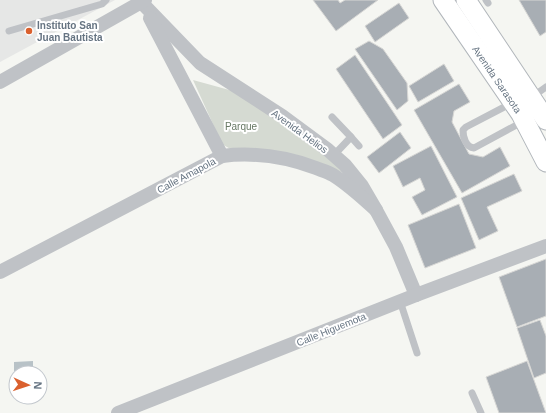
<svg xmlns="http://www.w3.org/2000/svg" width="546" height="413" font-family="Helvetica,sans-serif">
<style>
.built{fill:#e6e7e6}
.green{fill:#d5dad2}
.water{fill:#b8c2c7}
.building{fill:#a8aeb4;stroke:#d7d7d5}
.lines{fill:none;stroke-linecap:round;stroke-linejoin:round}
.secondary-casing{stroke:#b1b6bb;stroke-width:21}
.service{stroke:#bfc2c6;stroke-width:7}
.minor{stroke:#bfc2c6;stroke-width:14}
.secondary{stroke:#fff;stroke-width:19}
.poi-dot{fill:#da602e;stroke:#fff;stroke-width:1.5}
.labels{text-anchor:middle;stroke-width:4;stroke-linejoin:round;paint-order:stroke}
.poi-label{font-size:10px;font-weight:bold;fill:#667482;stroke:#fff;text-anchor:start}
.street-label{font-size:10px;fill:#667482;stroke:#fff}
.park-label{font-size:10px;fill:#687965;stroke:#fff}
</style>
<rect width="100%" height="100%" fill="#f5f6f2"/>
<!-- built -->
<path class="built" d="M 0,0 L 115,0 L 0,62 Z"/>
<!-- green -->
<path class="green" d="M 193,80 L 233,91 L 297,134 L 346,173 L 232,150 L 222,144 Z"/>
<!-- water -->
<path class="water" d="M 33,361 L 33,370 L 14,371 L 14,362 Z"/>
<!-- building -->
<g class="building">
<path d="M 313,0 L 338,0 L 340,3 L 345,0 L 378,0 L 336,31 Z"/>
<path d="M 519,0 L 546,0 L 546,32 L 540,36 Z"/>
<path d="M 399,3 L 409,18 L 375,42 L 365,26 Z"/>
<path d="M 369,41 L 383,49 L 407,83 L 408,101 L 397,110 L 355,49 Z"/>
<path d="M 355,55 L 402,125 L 383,139 L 336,69 Z"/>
<path d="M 444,64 L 454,81 L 418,102 L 409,86 Z"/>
<path d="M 459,84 L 470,102 L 454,111 L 452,122 L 469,154 L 483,157 L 500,147 L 510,166 L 462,193 L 414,110 Z"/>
<path d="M 400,132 L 411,148 L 379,173 L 367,157 Z"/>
<path d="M 431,146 L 457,197 L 422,215 L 412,197 L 425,190 L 420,178 L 403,187 L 393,166 Z"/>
<path d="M 514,174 L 522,191 L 487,207 L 498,231 L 479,240 L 461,198 Z"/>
<path d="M 459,204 L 476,248 L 425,268 L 408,225 Z"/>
<path d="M 546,259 L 546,316 L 517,327 L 499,277 Z"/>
<path d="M 540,320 L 546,336 L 546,373 L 534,378 L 517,328 Z"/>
<path d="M 527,361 L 546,413 L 499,413 L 486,377 Z"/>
</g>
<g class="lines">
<!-- secondary casing -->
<g class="secondary-casing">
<g id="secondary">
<path id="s1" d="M 443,0 L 521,114 L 546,162"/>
<path d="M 466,0 L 546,120"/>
</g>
</g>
<!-- service -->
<g class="service">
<path d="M 486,0 L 488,3"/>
<path d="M 9,31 L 102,4 L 106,0"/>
<path d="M 532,97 L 546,87"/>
<path d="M 512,103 L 466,127 L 463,130 C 463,138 466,147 474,148 L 524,121"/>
<path d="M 332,117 L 351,137 L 334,155"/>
<path d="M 351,137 L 359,146"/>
<path d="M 400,301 L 417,353"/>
<path d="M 472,393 L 481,413"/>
</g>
<!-- minor -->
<g class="minor">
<path d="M 141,2 L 200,63 L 282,116 L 328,150 L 345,165 L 362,186 L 376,210 L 396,247 L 416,295"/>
<path d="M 150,18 L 222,156"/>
<path d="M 0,82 L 145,0"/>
<path d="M 0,272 L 222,156 C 255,152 284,156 316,168 C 321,170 328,172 333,175 C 349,185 363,198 376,210"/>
<path d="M 118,413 L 416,295 L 546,246"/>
</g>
<!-- secondary -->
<use href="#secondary" class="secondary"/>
</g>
<!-- markers -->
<circle class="poi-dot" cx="29" cy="31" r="4"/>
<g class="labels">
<!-- poi labels -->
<g class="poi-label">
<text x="37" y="29">Instituto San<tspan x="37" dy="12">Juan Bautista</tspan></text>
</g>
<!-- street labels -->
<g class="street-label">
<text dy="4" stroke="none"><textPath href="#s1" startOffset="96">Avenida Sarasota</textPath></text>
<text transform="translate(300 131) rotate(36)" y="4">Avenida Helios</text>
<text transform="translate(186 175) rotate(-28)" y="4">Calle Amapola</text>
<text transform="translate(331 329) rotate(-22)" y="4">Calle Higuemota</text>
</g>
<!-- park labels -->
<g class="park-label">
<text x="241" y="130">Parque</text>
</g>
</g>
<!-- north arrow -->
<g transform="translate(28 385) rotate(93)"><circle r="19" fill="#ffffff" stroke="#c2c7cd"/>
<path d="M0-3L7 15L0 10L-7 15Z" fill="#da602e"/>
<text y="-6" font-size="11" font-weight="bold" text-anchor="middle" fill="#667482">N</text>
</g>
</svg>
